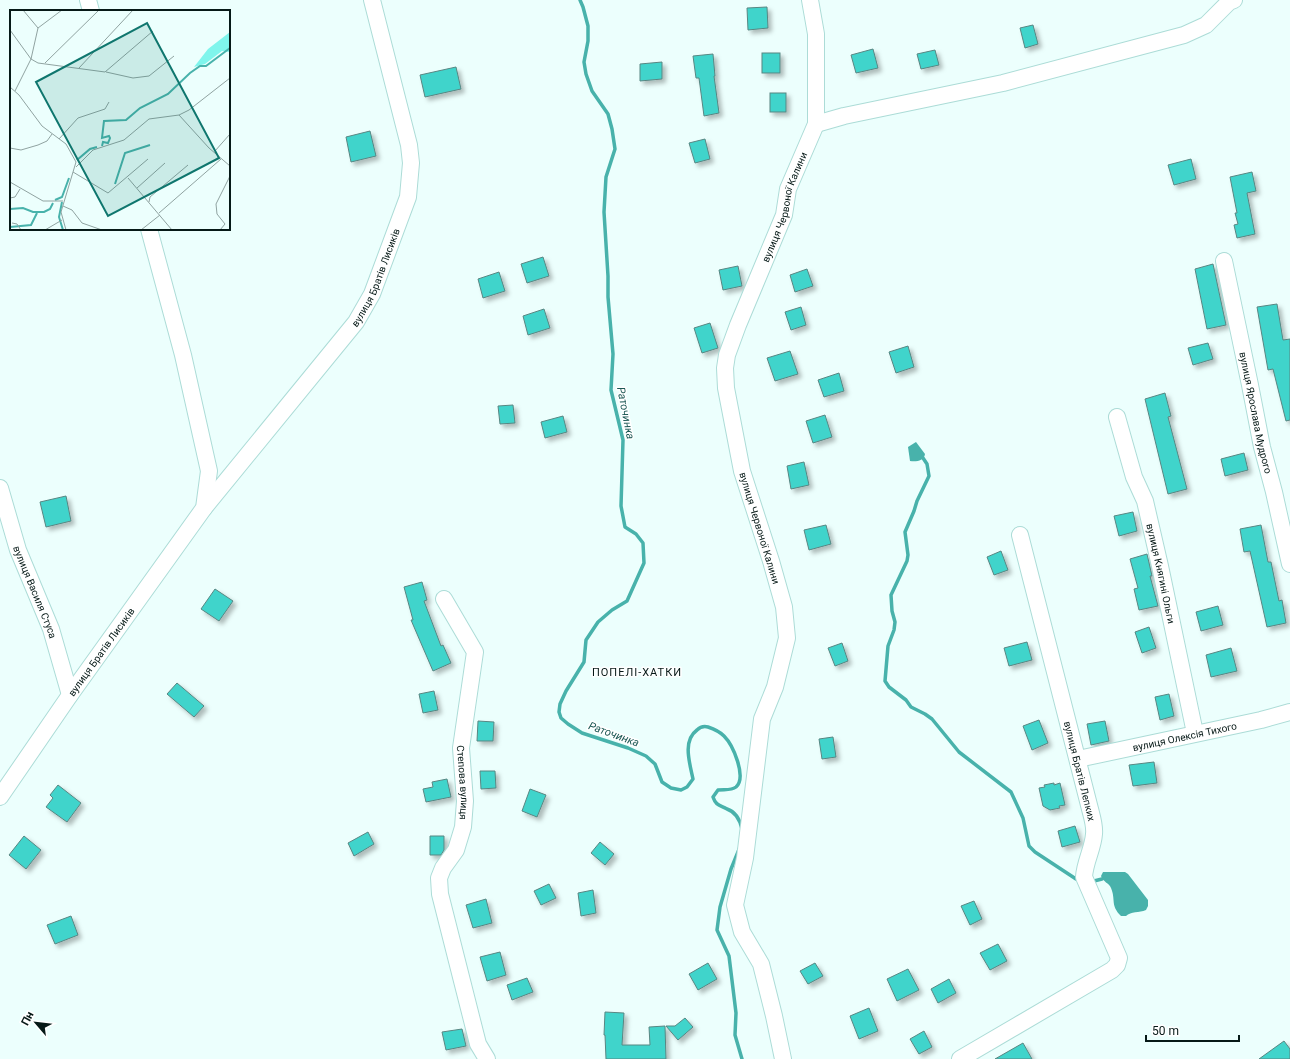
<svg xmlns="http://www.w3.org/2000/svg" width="1290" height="1059" font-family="Roboto,sans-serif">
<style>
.water{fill:#48b2ab}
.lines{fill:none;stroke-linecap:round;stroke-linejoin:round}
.stream{stroke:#48b2ab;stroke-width:3.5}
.building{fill:#41d4cb;stroke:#588682;filter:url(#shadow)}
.minor-casing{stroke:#acdcd7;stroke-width:18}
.minor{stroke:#fff;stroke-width:16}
.labels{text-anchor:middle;stroke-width:3;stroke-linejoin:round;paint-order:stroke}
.street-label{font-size:10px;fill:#061917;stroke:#fff}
.water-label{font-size:11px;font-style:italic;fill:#1b5753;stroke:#fff}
.neighbourhood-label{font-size:11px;letter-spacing:1px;fill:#061917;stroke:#fff}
.inset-river{fill:none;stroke:#48b2ab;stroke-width:2}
.inset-road{fill:none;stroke:#90a3a1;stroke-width:1}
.view{fill:#0f766e;fill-opacity:0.15;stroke:#0f766e;stroke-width:2}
.inset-edge{fill:none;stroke:#061917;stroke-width:2}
</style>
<defs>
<filter id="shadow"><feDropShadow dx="3.5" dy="3.5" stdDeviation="2" flood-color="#0004"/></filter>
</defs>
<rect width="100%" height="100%" fill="#ecfffd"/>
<!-- water -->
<g class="water">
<path d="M 916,442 L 925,454 C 924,461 916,462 910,461 L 908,447 Z"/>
<path d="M 1103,872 L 1125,872 L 1128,874 L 1148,900 L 1148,906 L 1146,910 C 1139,913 1131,911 1126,916 L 1121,916 C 1110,905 1116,900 1111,888 C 1109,883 1103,882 1101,876 Z"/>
</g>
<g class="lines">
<!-- stream -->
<g class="stream">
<path d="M 580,0 L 583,7 L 588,26 L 588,41 L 584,62 L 586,74 L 592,91 L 608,114 L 612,129 L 615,149 L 606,177 L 604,212 L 608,276 L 608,297 L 613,354 L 611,390 L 623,440 L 621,506 L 625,527 L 636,534 L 643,543 L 644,563 L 627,601 L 612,610 L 598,622 L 586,640 L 584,662 L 566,691 L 560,704 L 559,712 L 561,718 L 568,724 L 582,733 L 628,748 L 646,756 L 655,764 L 662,782 L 671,788 L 681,790 L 687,787 L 693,779 C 690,764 682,741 697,730 C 700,727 704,726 708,727 C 714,729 720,732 724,736 C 733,745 747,777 736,787 C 731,791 724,789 718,790 L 713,797 C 716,806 720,805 727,809 C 736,812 740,820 742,829"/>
<path d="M 923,458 L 927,464 L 929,476 L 917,501 L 914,511 L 905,532 L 908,555 L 907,561 L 891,595 L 892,611 L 895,622 L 894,630 L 888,646 L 885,681 L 889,687 L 906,700 L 911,707 L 925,714 L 932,719 L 959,752 L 1011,792 L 1023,818 L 1029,846 L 1035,852 L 1076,879"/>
<path d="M 740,847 L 731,869 L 720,907 L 717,930 L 729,956 L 736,1013 L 735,1035 L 742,1059"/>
<path d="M 1094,881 L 1102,879"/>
</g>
</g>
<!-- building -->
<g class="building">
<path d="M 767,7 L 768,28 L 748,30 L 747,8 Z"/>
<path d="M 1033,25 L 1038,44 L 1025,48 L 1020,28 Z"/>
<path d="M 873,49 L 878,68 L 856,73 L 851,55 Z"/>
<path d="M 935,50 L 939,65 L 921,69 L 917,54 Z"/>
<rect x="762" y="53" width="18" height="20"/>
<path d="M 713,54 L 715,76 L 714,76 L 719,113 L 704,116 L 699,78 L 696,78 L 693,56 Z"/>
<path d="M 662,62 L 662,79 L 640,81 L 640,64 Z"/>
<path d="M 456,67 L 461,89 L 425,97 L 420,75 Z"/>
<rect x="770" y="93" width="16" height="19"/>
<path d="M 370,131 L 376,156 L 351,162 L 346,137 Z"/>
<path d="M 705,139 L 710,159 L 695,163 L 689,143 Z"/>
<path d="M 1191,159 L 1196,179 L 1174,185 L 1168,165 Z"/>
<path d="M 1252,172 L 1256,191 L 1247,193 L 1255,234 L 1237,238 L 1234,225 L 1238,224 L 1235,213 L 1237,213 L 1230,177 Z"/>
<path d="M 543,257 L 549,276 L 527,283 L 521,264 Z"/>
<path d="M 1213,264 L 1226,325 L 1207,329 L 1195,269 Z"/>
<path d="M 738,266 L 742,286 L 723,290 L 719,270 Z"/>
<path d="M 807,269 L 813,286 L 795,292 L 790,275 Z"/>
<path d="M 499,272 L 505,291 L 483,298 L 478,279 Z"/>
<path d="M 1277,304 L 1283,340 L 1290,339 L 1290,420 L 1286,421 L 1273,369 L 1268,370 L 1257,307 Z"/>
<path d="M 801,307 L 806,325 L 791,330 L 785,312 Z"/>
<path d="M 544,309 L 550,328 L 528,335 L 523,316 Z"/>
<path d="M 710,323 L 718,348 L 702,353 L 694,328 Z"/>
<path d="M 1208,343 L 1213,359 L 1193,365 L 1188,348 Z"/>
<path d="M 908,346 L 914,367 L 896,373 L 889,352 Z"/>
<path d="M 790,351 L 798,374 L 775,381 L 767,358 Z"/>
<path d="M 839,373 L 844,391 L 824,397 L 818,380 Z"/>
<path d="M 1165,393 L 1171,416 L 1168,417 L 1187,489 L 1168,494 L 1145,399 Z"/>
<path d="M 513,405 L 515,423 L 500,424 L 498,406 Z"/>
<path d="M 825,415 L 832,437 L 813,443 L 806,421 Z"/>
<path d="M 563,416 L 567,432 L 545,438 L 541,422 Z"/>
<path d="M 1244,453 L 1248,470 L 1225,476 L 1221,459 Z"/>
<path d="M 804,462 L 809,485 L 791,489 L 787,466 Z"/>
<path d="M 66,496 L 71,521 L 46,527 L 40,502 Z"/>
<path d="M 1133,512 L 1137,531 L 1119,536 L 1114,516 Z"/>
<path d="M 826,525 L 831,544 L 809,550 L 804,530 Z"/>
<path d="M 1261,525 L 1268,562 L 1271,562 L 1279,601 L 1282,600 L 1286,623 L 1267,627 L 1250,551 L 1244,552 L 1240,529 Z"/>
<path d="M 1001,551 L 1008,570 L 994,575 L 987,557 Z"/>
<path d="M 1147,554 L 1152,576 L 1150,576 L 1158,606 L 1139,610 L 1134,589 L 1138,588 L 1130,559 Z"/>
<path d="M 422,582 L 427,600 L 424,601 L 441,646 L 443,645 L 451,663 L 433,671 L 411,620 L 413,620 L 404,587 Z"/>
<path d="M 215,589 L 233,601 L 219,621 L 201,609 Z"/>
<path d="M 1218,606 L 1223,625 L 1201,631 L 1196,612 Z"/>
<path d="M 1149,627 L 1156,648 L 1142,653 L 1135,632 Z"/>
<path d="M 1027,642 L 1032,660 L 1009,666 L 1004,648 Z"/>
<path d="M 842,643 L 848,661 L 835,666 L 828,648 Z"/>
<path d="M 1231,648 L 1237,671 L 1211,677 L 1206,655 Z"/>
<path d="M 177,683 L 204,706 L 194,717 L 167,694 Z"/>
<path d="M 434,691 L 438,710 L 423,713 L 419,694 Z"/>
<path d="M 1169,694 L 1174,716 L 1160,720 L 1155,697 Z"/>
<path d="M 1039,720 L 1048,743 L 1032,750 L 1023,726 Z"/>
<path d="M 478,721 L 494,722 L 493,741 L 477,741 Z"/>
<path d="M 1105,721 L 1109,741 L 1091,745 L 1087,724 Z"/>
<path d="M 833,737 L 836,757 L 822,759 L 819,739 Z"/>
<path d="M 1154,762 L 1157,783 L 1133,786 L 1129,765 Z"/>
<path d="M 480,771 L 495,771 L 496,788 L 481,789 Z"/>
<path d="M 447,779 L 451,797 L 426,802 L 423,789 L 433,787 L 432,782 Z"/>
<path d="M 1054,783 L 1054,785 L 1060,783 L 1065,805 L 1059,806 L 1060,808 L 1050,810 L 1043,806 L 1039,788 L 1045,787 L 1044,785 Z"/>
<path d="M 58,785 L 81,803 L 67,822 L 46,807 L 53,798 L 50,795 Z"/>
<path d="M 530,789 L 546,795 L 537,817 L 522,811 Z"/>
<path d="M 1075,826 L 1080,842 L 1062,847 L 1058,831 Z"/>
<path d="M 368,832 L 374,844 L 354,856 L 348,843 Z"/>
<path d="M 24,836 L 41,850 L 26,869 L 9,855 Z"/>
<path d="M 430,836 L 444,836 L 444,850 L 441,855 L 430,855 Z"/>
<path d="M 600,842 L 614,854 L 605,865 L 591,853 Z"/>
<path d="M 549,884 L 556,898 L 541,905 L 534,891 Z"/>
<path d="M 593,890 L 596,913 L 581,916 L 578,893 Z"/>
<path d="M 486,899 L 492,923 L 473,928 L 466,905 Z"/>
<path d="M 974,901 L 982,919 L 970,925 L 961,906 Z"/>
<path d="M 71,916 L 78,935 L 55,944 L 47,925 Z"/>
<path d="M 998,944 L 1007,961 L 990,970 L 980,953 Z"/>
<path d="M 500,952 L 506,975 L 487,981 L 480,957 Z"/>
<path d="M 708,963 L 717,979 L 698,990 L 689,974 Z"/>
<path d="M 815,963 L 823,976 L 808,984 L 800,971 Z"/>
<path d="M 908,969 L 919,990 L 897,1001 L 887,979 Z"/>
<path d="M 527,978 L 533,992 L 512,1000 L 507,985 Z"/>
<path d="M 949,979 L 956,993 L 938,1003 L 931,989 Z"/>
<path d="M 869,1008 L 878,1031 L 859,1039 L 850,1016 Z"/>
<path d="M 605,1012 L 624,1013 L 622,1045 L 650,1045 L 649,1027 L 665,1026 L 666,1059 L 606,1059 L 605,1035 L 604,1035 Z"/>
<path d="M 685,1018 L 693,1027 L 678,1040 L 666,1026 L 675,1026 Z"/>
<path d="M 462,1029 L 466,1046 L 446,1050 L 442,1032 Z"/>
<path d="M 924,1031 L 932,1047 L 919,1054 L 910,1039 Z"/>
<path d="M 1284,1041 L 1290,1049 L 1290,1059 L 1259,1059 Z"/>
<path d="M 1023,1043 L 1032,1059 L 995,1059 Z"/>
</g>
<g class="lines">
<!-- minor casing -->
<g class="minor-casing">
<g id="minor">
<path d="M 88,0 L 91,11"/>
<path d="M 816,124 L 844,116 L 1003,83 L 1184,35 L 1206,25 L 1229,2 L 1234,0"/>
<path id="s1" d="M 1224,261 L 1250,385 L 1262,447 L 1274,492 L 1290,564"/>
<path id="s2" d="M 1117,417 L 1134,477 L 1145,501 L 1160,566 L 1195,733"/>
<path id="s3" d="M 0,488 L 18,550 L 51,629 L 70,695"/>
<path id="s4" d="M 204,508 L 356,322 L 372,294 L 408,197 L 411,163 L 409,145 L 372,0"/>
<path id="s5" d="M 444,599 L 475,652 L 461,748 L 465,801 L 463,827 L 456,850 L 443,868 L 439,878 L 440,894 L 478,1044 L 487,1059"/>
<path id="s6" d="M 1078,759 L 1261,720 L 1290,712"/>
<path id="s7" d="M 0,797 L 70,695 L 204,508 L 209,471 L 183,355 L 149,229"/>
<path id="s8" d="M 783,1059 L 774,1016 L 761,964 L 742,932 L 735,905 L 745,858 L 762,719 L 775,687 L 787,638 L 784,607 L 771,561 L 742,471 L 726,388 L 725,368 L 727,355 L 738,325 L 784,215 L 788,189 L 816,124 L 816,34 L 810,0"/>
<path d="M 960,1059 L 1112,970 L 1117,965 L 1119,958 L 1084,877 C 1085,861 1093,849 1094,834 C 1095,826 1092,817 1090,809 L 1020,535"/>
</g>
</g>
<!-- minor -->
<use href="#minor" class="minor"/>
</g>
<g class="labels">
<!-- street labels -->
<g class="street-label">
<text dy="4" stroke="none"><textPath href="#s8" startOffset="886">вулиця Червоної Калини</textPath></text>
<text dy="4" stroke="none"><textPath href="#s4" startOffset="289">вулиця Братів Лисиків</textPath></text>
<text dy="4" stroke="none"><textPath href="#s1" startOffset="155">вулиця Ярослава Мудрого</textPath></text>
<text transform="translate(760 528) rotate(73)" y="4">вулиця Червоної Калини</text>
<text dy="4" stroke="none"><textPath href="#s2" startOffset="163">вулиця Княгині Ольги</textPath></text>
<text dy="4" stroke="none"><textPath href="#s3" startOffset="110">вулиця Василя Стуса</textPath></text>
<text dy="4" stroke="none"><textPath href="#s7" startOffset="177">вулиця Братів Лисиків</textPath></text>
<text dy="4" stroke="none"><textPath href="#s6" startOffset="109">вулиця Олексія Тихого</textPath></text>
<text transform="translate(1080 771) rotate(76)" y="4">вулиця Братів Лепких</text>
<text dy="4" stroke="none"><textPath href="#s5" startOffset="193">Степова вулиця</textPath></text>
</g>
<!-- water labels -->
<g class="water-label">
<text transform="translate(626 413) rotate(79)" y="4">Раточинка</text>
<text transform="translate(614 734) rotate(20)" y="4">Раточинка</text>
</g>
<!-- neighbourhood labels -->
<g class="neighbourhood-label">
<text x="637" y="676">ПОПЕЛІ-ХАТКИ</text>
</g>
</g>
<!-- overview -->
<g transform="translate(10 10)">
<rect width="220" height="220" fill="#ecfffd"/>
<path d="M 220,22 L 220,42 L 212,41 L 195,54 L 184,57 L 198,39 Z" fill="#7ff5ec"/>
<path class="inset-river" d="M 92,136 L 93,132 L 98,133 L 100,128 L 99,126 L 92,128 L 94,111 L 116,110 L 130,98 L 158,84 L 180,63 L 190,56 L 196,56 L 220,38M 67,150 L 80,139 L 87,137M 105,174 L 115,143 L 140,135M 45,190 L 52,187 L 59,168M 52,192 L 49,207 L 53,220M 0,199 L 13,198 L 23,202 L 34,202 L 40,199 L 43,193M 0,217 L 21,215 L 27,203"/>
<path class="inset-road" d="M 13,0 L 28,18M 52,0 L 28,18 L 21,49 L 28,53 L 95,62 L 143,21M 0,20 L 21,49 L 5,81M 35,53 L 89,0M 69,58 L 123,0M 96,62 L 123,68 L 139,66 L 164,46M 0,77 L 9,85 L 32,116 L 56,134 L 66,152 L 51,202 L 56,220M 169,105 L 199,138 L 220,156M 49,129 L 68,108 L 95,99 L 99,92M 0,138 L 11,140 L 28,135 L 37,131 L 42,124M 205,141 L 220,124M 66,157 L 83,140 L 114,130 L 139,109 L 169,105 L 179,100 L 220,68M 63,162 L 98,183 L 138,149M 118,168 L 162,220M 0,172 L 33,191 L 53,191M 127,178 L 155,153M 0,188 L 5,187 L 10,179M 139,192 L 140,187 L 178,155M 53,196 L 62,200 L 72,213 L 92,220M 149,203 L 211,149M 2,213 L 7,214 L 11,220M 35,220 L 52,210M 131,220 L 150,205M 210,220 L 215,214 L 207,204 L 206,194 L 220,166"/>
<path class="view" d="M 137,13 L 209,148 L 98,206 L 26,72 Z"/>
<rect width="220" height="220" class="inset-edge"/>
</g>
<!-- north arrow -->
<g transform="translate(36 1023) rotate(298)" stroke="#ffffff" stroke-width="3" paint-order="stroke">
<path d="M0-3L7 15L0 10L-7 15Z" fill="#061917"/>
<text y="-6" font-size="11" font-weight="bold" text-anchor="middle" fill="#061917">Пн</text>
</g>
<!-- scale -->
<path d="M1146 1035v6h93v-6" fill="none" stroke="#061917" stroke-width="2"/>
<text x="1152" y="1035" font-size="12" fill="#061917" stroke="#ffffff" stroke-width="3" paint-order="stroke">50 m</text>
</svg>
